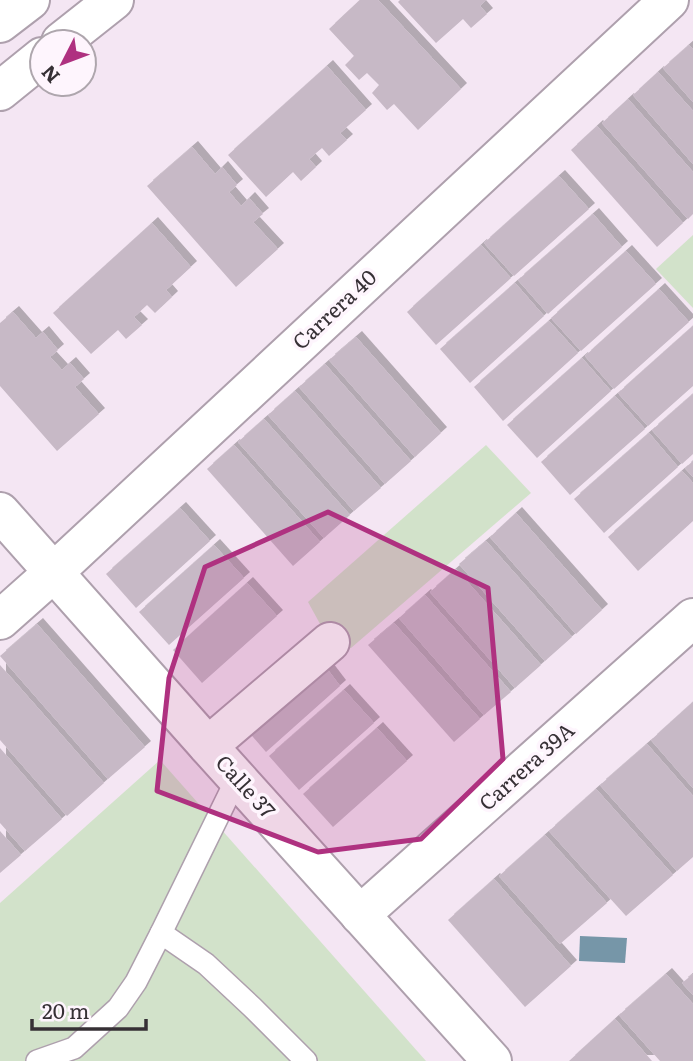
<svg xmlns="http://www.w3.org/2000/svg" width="693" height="1061" font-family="Literata,serif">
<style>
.green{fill:#d2e2ca}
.water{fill:#7696a8}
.building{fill:#c7b9c6;filter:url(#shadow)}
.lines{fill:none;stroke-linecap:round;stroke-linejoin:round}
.lane-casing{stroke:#aea0ad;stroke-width:24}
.street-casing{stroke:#aea0ad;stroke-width:42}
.lane{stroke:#fff;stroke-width:21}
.street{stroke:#fff;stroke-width:38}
.marked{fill:#af3180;fill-opacity:0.2;stroke:#af3180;stroke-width:5;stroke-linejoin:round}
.labels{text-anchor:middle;stroke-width:7;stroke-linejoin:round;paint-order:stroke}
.street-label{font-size:21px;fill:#363035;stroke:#fef5fd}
</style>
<defs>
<filter id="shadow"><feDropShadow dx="6" dy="-6" stdDeviation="0" flood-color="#0004"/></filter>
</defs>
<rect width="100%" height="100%" fill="#f4e6f3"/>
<!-- green -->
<g class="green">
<path d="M 693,235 L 693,308 L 656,269 Z"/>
<path d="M 486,445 L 531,493 L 351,648 L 330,642 L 308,602 Z"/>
<path d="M 160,760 L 426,1061 L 0,1061 L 0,903 Z"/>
</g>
<!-- water -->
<path class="water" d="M 580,936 L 627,938 L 625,963 L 579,961 Z"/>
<!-- building -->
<g class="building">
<path d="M 360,0 L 378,0 L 461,89 L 418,130 L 394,104 L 387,110 L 372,93 L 379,85 L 367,73 L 359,80 L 345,65 L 354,56 L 329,29 Z"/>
<path d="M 400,0 L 486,0 L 480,6 L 487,14 L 471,28 L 463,19 L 436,43 L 398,2 Z"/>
<path d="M 689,45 L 693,49 L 693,102 L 663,68 Z"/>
<path d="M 327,66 L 366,110 L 340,133 L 347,140 L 329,156 L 322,148 L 309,159 L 316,167 L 301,181 L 293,172 L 266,197 L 228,155 Z"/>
<path d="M 658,72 L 693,111 L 693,164 L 633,95 Z"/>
<path d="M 628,99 L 693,172 L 693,214 L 688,219 L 602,123 Z"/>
<path d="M 597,126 L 683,223 L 657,247 L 571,150 Z"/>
<path d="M 192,147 L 215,174 L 222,167 L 237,185 L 229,192 L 241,206 L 249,198 L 263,214 L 253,222 L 278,249 L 236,287 L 147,186 Z"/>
<path d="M 559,176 L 589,209 L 514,276 L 484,243 Z"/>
<path d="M 593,214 L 622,247 L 548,314 L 518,280 Z"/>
<path d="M 152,223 L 191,267 L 166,290 L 172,297 L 155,313 L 147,305 L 134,317 L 142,325 L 126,339 L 118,330 L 91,354 L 53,313 Z"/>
<path d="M 481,245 L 511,278 L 436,345 L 407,312 Z"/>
<path d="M 626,251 L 656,284 L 581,351 L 551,318 Z"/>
<path d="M 515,283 L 544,316 L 470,383 L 440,349 Z"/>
<path d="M 659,289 L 689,322 L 614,389 L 585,356 Z"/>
<path d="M 13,312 L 36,338 L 43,332 L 58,350 L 50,357 L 62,370 L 70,363 L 84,379 L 75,387 L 99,414 L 57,451 L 0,386 L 0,323 Z"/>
<path d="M 549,321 L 578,353 L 503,421 L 474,387 Z"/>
<path d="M 693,326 L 693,386 L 648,426 L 618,393 Z"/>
<path d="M 356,337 L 441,433 L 415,457 L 329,360 Z"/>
<path d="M 582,358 L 611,391 L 537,458 L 507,425 Z"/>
<path d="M 325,364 L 411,461 L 385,484 L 299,387 Z"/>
<path d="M 295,391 L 381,488 L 354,511 L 268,415 Z"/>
<path d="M 693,394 L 693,454 L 682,464 L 652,430 Z"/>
<path d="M 615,396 L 645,429 L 570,495 L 541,462 Z"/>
<path d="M 264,419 L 350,515 L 324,538 L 238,442 Z"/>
<path d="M 649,433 L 678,467 L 604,533 L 574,499 Z"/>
<path d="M 234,445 L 320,542 L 293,566 L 207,469 Z"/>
<path d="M 693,461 L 693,477 L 685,468 Z"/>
<path d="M 682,471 L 693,483 L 693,521 L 638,571 L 608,537 Z"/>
<path d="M 180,508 L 210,541 L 136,608 L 106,574 Z"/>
<path d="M 516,513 L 602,610 L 576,634 L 490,537 Z"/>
<path d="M 486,541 L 572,637 L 545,661 L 459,564 Z"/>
<path d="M 214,545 L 244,578 L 169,645 L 139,612 Z"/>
<path d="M 456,569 L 541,665 L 515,688 L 430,592 Z"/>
<path d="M 247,583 L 277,616 L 202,683 L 173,650 Z"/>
<path d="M 425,595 L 511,692 L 484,715 L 399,618 Z"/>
<path d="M 394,623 L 480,719 L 454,742 L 368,645 Z"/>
<path d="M 37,624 L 145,747 L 108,779 L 0,656 Z"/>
<path d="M 318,657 L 340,686 L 266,752 L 241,723 Z"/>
<path d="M 0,665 L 104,783 L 67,816 L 0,740 Z"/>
<path d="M 344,690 L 374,723 L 299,790 L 269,756 Z"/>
<path d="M 693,702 L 693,788 L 651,740 Z"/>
<path d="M 377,728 L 407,761 L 333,827 L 303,794 Z"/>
<path d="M 647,744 L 693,796 L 693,857 L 677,871 L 600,785 Z"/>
<path d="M 0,748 L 62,819 L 25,851 L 0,823 Z"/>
<path d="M 596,789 L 673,875 L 626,916 L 549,831 Z"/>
<path d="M 0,831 L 21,855 L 0,873 Z"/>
<path d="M 545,835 L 607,903 L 560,944 L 499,876 Z"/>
<path d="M 494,879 L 571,966 L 525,1007 L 448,920 Z"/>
<path d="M 666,974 L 693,1004 L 693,1061 L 660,1061 L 619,1015 Z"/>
<path d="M 693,974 L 693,995 L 682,983 Z"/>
<path d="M 615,1019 L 652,1061 L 569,1061 Z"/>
</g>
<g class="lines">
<!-- lane casing -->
<g class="lane-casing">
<g id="lane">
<path d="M 161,933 L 206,964 L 252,1007 L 306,1061"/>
<path d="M 37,1061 L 74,1048 L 118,1008 L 136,982 L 161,933 L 237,778"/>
</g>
</g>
<!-- street casing -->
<g class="street-casing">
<g id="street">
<path d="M 0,23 L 30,0"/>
<path d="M 61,42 L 114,0"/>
<path d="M 0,91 L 42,57"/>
<path d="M 0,512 L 208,746 L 492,1061"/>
<path d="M 0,620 L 54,572 L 669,0"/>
<path d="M 208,746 L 330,642"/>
<path d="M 360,915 L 693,618"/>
</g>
</g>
<!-- lane -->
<use href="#lane" class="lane"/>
<!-- street -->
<use href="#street" class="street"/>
</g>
<!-- marked area -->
<path class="marked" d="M 328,512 L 488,588 L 503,759 L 421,839 L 318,852 L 157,791 L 169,678 L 205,567 Z"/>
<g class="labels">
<!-- street labels -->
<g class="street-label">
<text transform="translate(335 310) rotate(-43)" y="7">Carrera 40</text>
<text transform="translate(527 767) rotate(-42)" y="7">Carrera 39A</text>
<text transform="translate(245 787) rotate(48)" y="7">Calle 37</text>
</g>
</g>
<!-- north arrow -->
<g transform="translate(63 63) rotate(228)"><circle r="33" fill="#fef5fd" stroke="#aea6ad" stroke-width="2"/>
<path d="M0-5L12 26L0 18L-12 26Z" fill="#af3180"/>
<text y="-10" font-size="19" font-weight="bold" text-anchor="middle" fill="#363035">N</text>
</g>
<!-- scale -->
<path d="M32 1019v10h114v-10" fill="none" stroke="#363035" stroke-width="3.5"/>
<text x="42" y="1019" font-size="21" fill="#363035" stroke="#fef5fd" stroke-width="5" paint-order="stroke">20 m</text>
</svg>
